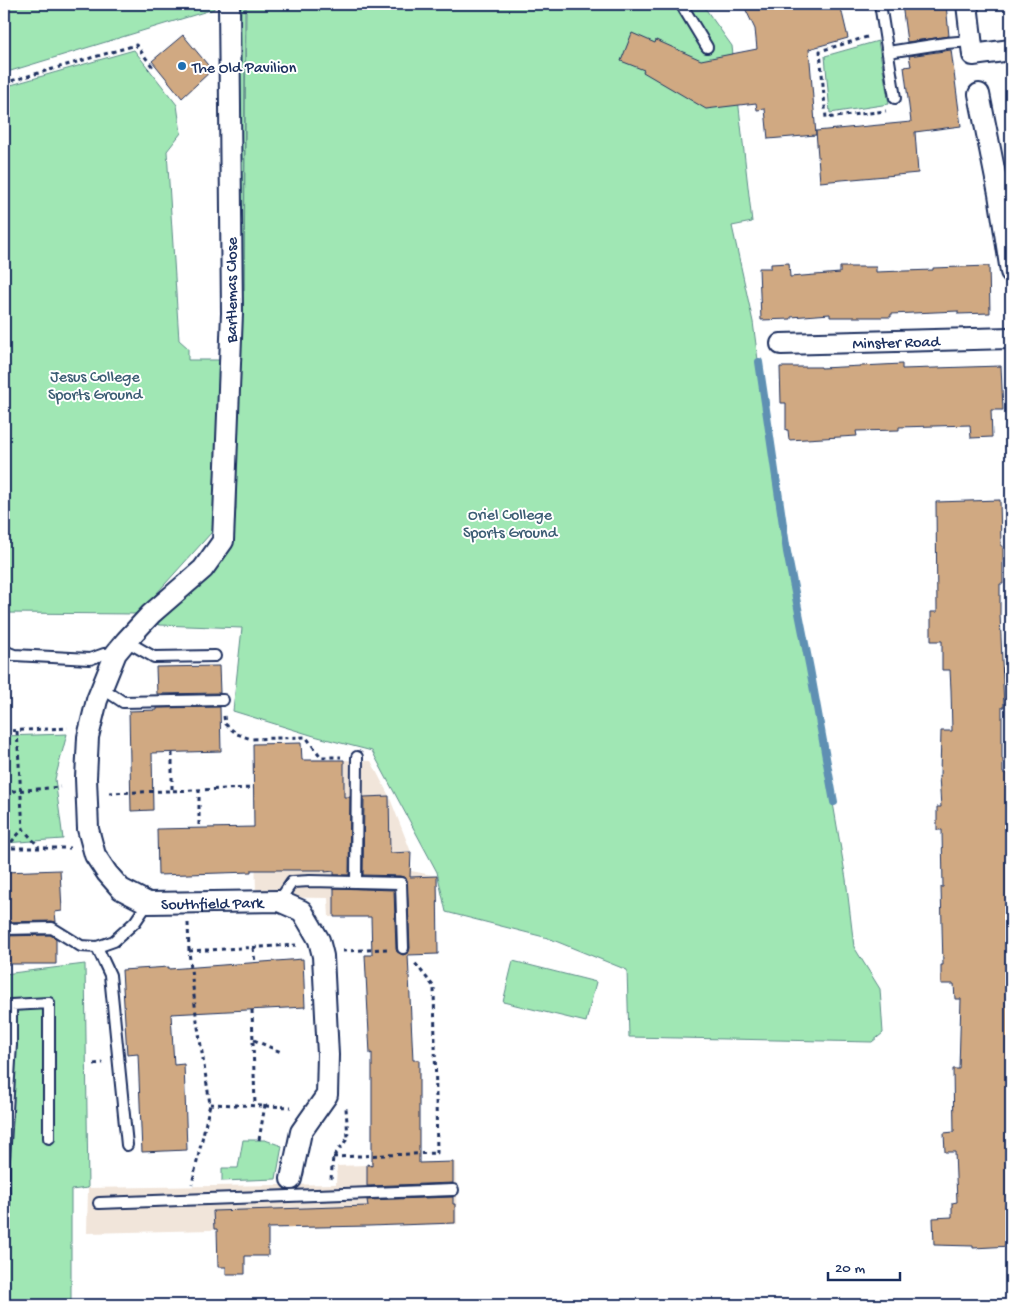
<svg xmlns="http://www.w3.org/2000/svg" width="1015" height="1309" font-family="'Gochi Hand',sans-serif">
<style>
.built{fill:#f1e5da}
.green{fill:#a0e7b4;stroke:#5e8b89}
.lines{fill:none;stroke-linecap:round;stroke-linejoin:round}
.stream{stroke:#5e90b3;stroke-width:8}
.building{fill:#d0a982;stroke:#1b2f5e}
.lane-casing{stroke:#1b2f5e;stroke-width:14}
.street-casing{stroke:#1b2f5e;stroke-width:24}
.path{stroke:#1b2f5e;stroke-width:3;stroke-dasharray:4 4;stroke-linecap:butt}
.lane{stroke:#fff;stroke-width:10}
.street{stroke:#fff;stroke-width:20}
.poi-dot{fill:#1f6fb2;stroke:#fff;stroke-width:2}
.labels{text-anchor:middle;stroke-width:4;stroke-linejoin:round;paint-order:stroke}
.poi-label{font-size:16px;fill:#1b2f5e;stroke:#fff;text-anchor:start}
.street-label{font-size:16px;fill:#1b2f5e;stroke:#fff}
.park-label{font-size:16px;fill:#3c5d74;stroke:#fff}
</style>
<rect width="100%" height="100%" fill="#fff"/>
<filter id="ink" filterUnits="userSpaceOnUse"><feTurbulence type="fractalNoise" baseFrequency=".02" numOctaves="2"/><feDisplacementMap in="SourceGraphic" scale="10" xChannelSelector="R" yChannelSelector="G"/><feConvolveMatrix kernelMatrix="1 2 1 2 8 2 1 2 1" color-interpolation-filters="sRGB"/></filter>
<g filter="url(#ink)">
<!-- built -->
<g class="built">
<path d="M 313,759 L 371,761 L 389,796 L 411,852 L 411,871 L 437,876 L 438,954 L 416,955 L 416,945 L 372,945 L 371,916 L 329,917 L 328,898 L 256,897 L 255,843 L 312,842 Z"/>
<path d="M 455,1162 L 457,1224 L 87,1233 L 88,1188 L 336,1184 L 337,1166 Z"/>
</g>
<!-- green -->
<g class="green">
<path d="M 4,4 L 214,4 L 214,9 L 4,73 Z"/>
<path d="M 241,4 L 245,4 L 244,291 L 246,4 L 702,4 L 732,46 L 752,222 L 732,226 L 753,322 L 777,504 L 788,571 L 825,756 L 846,879 L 854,947 L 880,989 L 883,1033 L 872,1042 L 629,1037 L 627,970 L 548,938 L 446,912 L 437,872 L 372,751 L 314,736 L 233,711 L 242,628 L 160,625 L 157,624 L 180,601 L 233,530 L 236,509 L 238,364 L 238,167 Z"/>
<path d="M 878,41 L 889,104 L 830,113 L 825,56 Z"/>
<path d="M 134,50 L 177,105 L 181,133 L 167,151 L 179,340 L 188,348 L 188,360 L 226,360 L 221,517 L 211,533 L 138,614 L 4,613 L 4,87 Z"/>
<path d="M 67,734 L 55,779 L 63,839 L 4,843 L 4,736 Z"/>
<path d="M 513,961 L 596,982 L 586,1022 L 503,1002 Z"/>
<path d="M 85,964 L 88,1188 L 71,1190 L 71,1305 L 4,1305 L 4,974 Z"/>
<path d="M 243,1140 L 265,1140 L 282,1146 L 276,1179 L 222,1181 L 222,1168 L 238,1168 Z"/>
</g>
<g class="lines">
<!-- stream -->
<path class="stream" d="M 759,362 L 787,552 L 810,669 L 834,802"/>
</g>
<!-- building -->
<g class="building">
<path d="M 743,4 L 840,4 L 848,38 L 809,49 L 816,135 L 768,139 L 765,109 L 757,110 L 756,103 L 706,109 L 643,72 L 644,70 L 621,61 L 632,33 L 655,43 L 656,40 L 701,60 L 757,49 L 755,29 Z"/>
<path d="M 902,4 L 946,4 L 949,36 L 907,42 Z"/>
<path d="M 183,35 L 212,70 L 182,98 L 152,61 Z"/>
<path d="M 951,50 L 961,126 L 915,132 L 918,173 L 820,182 L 816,131 L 911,122 L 904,67 L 911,66 L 909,56 Z"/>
<path d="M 789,263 L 790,277 L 840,273 L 840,267 L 876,267 L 876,272 L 933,270 L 933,268 L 989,266 L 990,313 L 958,314 L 958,311 L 935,312 L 891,314 L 891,317 L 830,317 L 830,314 L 791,317 L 791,319 L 761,320 L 759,268 L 771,268 L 771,264 Z"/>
<path d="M 902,364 L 902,369 L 1001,366 L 1003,410 L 991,410 L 992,437 L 971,438 L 970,425 L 899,427 L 899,430 L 856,431 L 857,436 L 789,440 L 788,430 L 786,430 L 786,403 L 781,403 L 780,367 L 821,367 L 821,368 Z"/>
<path d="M 1000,500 L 1001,546 L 1003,546 L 1003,584 L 1000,584 L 1000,614 L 1004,707 L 1002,707 L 1002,759 L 1003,759 L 1003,773 L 1009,773 L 1009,794 L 1006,794 L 1008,857 L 1011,856 L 1011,937 L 1008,937 L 1009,1020 L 1011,1020 L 1011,1150 L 1010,1150 L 1011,1246 L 973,1248 L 973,1246 L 934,1245 L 933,1218 L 952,1217 L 952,1203 L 957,1202 L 955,1152 L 945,1152 L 944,1133 L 954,1132 L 953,1069 L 959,1069 L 961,999 L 955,999 L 954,984 L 941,984 L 941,965 L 943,965 L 941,887 L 943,887 L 942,830 L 937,830 L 937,807 L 941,807 L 939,776 L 940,776 L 941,731 L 952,731 L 951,690 L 950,670 L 942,670 L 942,641 L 931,641 L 931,612 L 937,612 L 936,502 Z"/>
<path d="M 219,666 L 220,693 L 157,694 L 156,667 Z"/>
<path d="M 220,707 L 221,751 L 152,753 L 153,810 L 131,811 L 129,711 L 157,710 L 157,708 Z"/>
<path d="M 301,743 L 302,760 L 344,760 L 344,797 L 350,797 L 349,875 L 334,875 L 334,871 L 325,872 L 325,870 L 251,870 L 251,872 L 158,875 L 157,829 L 254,827 L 253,744 Z"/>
<path d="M 389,796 L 390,853 L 411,852 L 410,877 L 437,876 L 438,954 L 408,955 L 413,1060 L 419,1060 L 419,1163 L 453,1162 L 453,1183 L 367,1186 L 367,1164 L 372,1166 L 372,1053 L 370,1054 L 365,955 L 372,955 L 371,917 L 334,917 L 334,888 L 394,890 L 396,949 L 397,952 L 403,955 L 406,954 L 409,952 L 410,948 L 407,880 L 405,877 L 401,876 L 363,875 L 364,797 Z"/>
<path d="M 60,870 L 62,911 L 55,912 L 56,922 L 52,921 L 4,922 L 4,872 Z"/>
<path d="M 50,935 L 56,938 L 56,964 L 4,964 L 4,936 Z"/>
<path d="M 303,959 L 305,1007 L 171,1014 L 174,1065 L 184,1064 L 187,1150 L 142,1152 L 138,1054 L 127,1055 L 122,970 L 169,967 L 169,969 Z"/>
<path d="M 453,1197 L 453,1204 L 455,1204 L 455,1223 L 369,1226 L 268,1228 L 268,1256 L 245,1256 L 245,1274 L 226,1274 L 226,1267 L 218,1267 L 217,1229 L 214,1229 L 213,1211 L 368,1206 L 367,1200 Z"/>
</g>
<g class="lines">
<!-- lane casing -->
<g class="lane-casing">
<g id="lane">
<path d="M 681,4 L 707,47"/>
<path d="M 880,4 L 895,98"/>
<path d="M 888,52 L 946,43 L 971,41"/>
<path d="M 126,641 L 154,657 L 215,656"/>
<path d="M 4,651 L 14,655 L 90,659 L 104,654 L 116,653"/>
<path d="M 102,688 L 123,702 L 223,700"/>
<path d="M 356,882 L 357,757"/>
<path d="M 279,901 L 292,882 L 310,881 L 401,883 L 403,948"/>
<path d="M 4,929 L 52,928 L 81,946 L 97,947 L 114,941 L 135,922 L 148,903"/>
<path d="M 97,947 L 110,975 L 127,1145"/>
<path d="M 4,1044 L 11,1044 L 4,1160 L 4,1209"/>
<path d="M 11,1044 L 11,1005 L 49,1003 L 49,1138"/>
<path d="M 99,1203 L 453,1190"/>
</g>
</g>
<!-- street casing -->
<g class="street-casing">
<g id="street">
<path id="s1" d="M 229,4 L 232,313 L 223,541 L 203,569 L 151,614 L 126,641 L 116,653 L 97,700 L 88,737 L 86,778 L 88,829 L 95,855 L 107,873 L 121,889 L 148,903 L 279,901 L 302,911 L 319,940 L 323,956 L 328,1055 L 327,1095 L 301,1132 L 291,1179"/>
<path d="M 967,4 L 973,55 L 1011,50"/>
<path d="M 979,94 L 999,194 L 1011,272"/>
<path id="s2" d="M 781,344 L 1011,338"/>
</g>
</g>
<!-- path -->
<g class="path">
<path d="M 867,37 L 820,51 L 826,118 L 886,111"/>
<path d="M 4,83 L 136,45 L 152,66 L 148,69"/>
<path d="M 4,706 L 5,706 L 4,707"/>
<path d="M 224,716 L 225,724 L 237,734 L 251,739 L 306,737 L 321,757 L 341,757"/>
<path d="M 4,731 L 68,728"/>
<path d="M 17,731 L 23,829"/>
<path d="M 172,753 L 172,790"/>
<path d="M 199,789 L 199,828"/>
<path d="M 4,792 L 60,787"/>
<path d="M 109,793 L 254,788"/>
<path d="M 4,848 L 70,848"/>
<path d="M 6,848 L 23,829 L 39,847"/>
<path d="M 188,923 L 189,951 L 196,1014 L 210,1104 L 192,1184"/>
<path d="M 253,948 L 255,962"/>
<path d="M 189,951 L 296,945"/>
<path d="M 343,951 L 387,949"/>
<path d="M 252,1010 L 255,1105"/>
<path d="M 254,1040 L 283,1053"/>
<path d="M 94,1064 L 103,1063"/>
<path d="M 210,1104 L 291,1107"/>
<path d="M 259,1140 L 265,1105"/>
<path d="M 333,1157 L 437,1153 L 434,987 L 415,963 L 414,960"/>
<path d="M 331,1179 L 333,1157 L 348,1138 L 346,1108"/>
</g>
<!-- lane -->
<use href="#lane" class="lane"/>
<!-- street -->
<use href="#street" class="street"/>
</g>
</g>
<!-- markers -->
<circle class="poi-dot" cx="182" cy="66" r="5"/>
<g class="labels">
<!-- poi labels -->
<g class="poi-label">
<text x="192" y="72">The Old Pavilion</text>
</g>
<!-- street labels -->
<g class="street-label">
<text transform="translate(230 290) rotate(-90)" y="6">Bartlemas Close</text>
<text dy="6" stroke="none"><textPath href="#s2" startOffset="115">Minster Road</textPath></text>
<text dy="6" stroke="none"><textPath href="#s1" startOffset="1038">Southfield Park</textPath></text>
</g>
<!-- park labels -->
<g class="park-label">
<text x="95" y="381">Jesus College<tspan x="95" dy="18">Sports Ground</tspan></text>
<text x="510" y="519">Oriel College<tspan x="510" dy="18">Sports Ground</tspan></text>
</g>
</g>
<!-- margin -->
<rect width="1015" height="1309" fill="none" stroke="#fff" stroke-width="20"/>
<rect x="10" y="10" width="995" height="1289" fill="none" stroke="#1b2f5e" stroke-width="2" filter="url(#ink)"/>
<!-- scale -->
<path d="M828 1272v8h72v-8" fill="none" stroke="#1b2f5e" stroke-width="2.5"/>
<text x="835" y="1272" font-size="15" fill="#1b2f5e" stroke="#ffffff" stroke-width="4" paint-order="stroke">20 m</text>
</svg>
